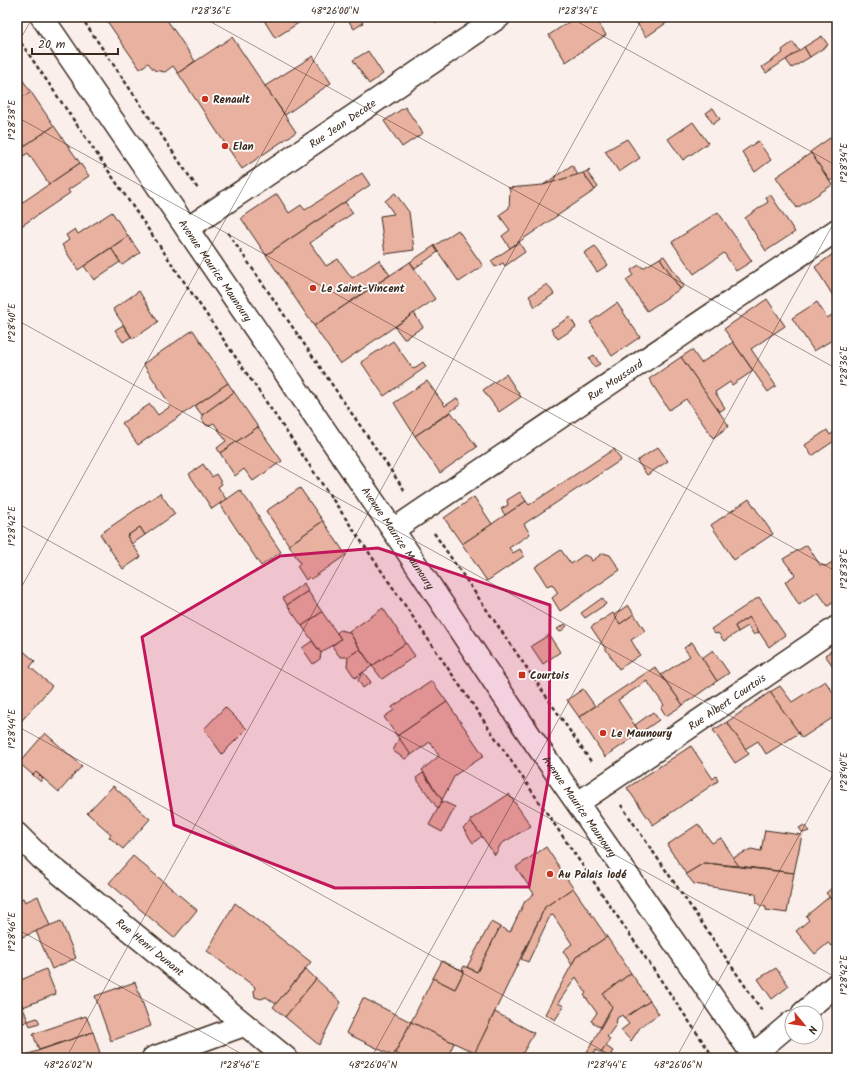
<svg xmlns="http://www.w3.org/2000/svg" width="854" height="1075" font-family="Kalam,sans-serif">
<style>
.building{fill:#e9b1a0;stroke:#3b2a1e}
.lines{fill:none;stroke-linecap:round;stroke-linejoin:round}
.minor-casing{stroke:#3b2a1e;stroke-width:25}
.secondary-casing{stroke:#3b2a1e;stroke-width:25}
.path{stroke:#3b2a1e;stroke-width:2.5;stroke-dasharray:4 3;stroke-linecap:butt}
.minor{stroke:#fff;stroke-width:22}
.secondary{stroke:#fff;stroke-width:22}
.marked{fill:#c2185b;fill-opacity:0.2;stroke:#c2185b;stroke-width:3;stroke-linejoin:round}
.ticks{fill:none;stroke:#3b2a1e;stroke-width:1;stroke-opacity:0.45}
.poi-dot{fill:#c8321e;stroke:#fff;stroke-width:1.5}
.labels{text-anchor:middle;stroke-width:3.5;stroke-linejoin:round;paint-order:stroke}
.poi-label{font-size:11px;font-weight:bold;fill:#3b2a1e;stroke:#fff;text-anchor:start}
.street-label{font-size:11px;fill:#3b2a1e;stroke:#fff}
.neatline{fill:none;stroke:#3b2a1e;stroke-width:1.5}
.ticks-label{font-size:10px;text-anchor:middle;fill:#3b2a1e}
</style>
<rect width="100%" height="100%" fill="#fbefec"/>
<filter id="ink" filterUnits="userSpaceOnUse"><feTurbulence type="fractalNoise" baseFrequency=".025" numOctaves="2"/><feDisplacementMap in="SourceGraphic" scale="8" xChannelSelector="R" yChannelSelector="G"/><feConvolveMatrix kernelMatrix="1 2 1 2 8 2 1 2 1" color-interpolation-filters="sRGB"/></filter>
<g filter="url(#ink)">
<!-- building -->
<g class="building">
<path d="M 113,17 L 165,17 L 195,61 L 178,73 L 173,66 L 165,72 L 154,70 L 148,63 L 140,69 L 107,21 Z"/>
<path d="M 262,17 L 308,17 L 275,38 Z"/>
<path d="M 346,17 L 359,17 L 363,23 L 354,29 Z"/>
<path d="M 433,17 L 445,17 L 436,23 Z"/>
<path d="M 576,17 L 594,17 L 606,35 L 566,62 L 549,35 Z"/>
<path d="M 633,17 L 675,17 L 646,37 Z"/>
<path d="M 822,36 L 828,45 L 810,57 L 804,47 Z"/>
<path d="M 232,37 L 296,132 L 242,169 L 178,73 Z"/>
<path d="M 793,42 L 799,51 L 766,73 L 762,67 L 783,53 L 782,50 Z"/>
<path d="M 804,47 L 810,57 L 792,68 L 786,60 Z"/>
<path d="M 368,51 L 383,74 L 369,84 L 353,60 Z"/>
<path d="M 313,56 L 331,83 L 285,115 L 265,86 Z"/>
<path d="M 17,72 L 31,92 L 17,101 Z"/>
<path d="M 31,92 L 54,126 L 17,151 L 17,101 Z"/>
<path d="M 405,107 L 423,133 L 402,147 L 384,121 Z"/>
<path d="M 713,108 L 720,119 L 713,124 L 706,113 Z"/>
<path d="M 693,122 L 708,143 L 683,160 L 668,139 Z"/>
<path d="M 54,126 L 80,163 L 49,184 L 28,153 L 17,160 L 17,151 Z"/>
<path d="M 837,133 L 837,176 L 830,181 L 810,152 Z"/>
<path d="M 627,139 L 640,158 L 619,172 L 605,151 Z"/>
<path d="M 758,141 L 771,160 L 755,172 L 742,152 Z"/>
<path d="M 811,153 L 832,185 L 797,208 L 776,177 Z"/>
<path d="M 80,163 L 89,176 L 68,190 L 70,193 L 17,229 L 17,206 Z"/>
<path d="M 572,165 L 578,175 L 543,185 Z"/>
<path d="M 589,170 L 590,171 L 587,172 L 598,187 L 595,190 L 583,173 Z"/>
<path d="M 362,173 L 370,185 L 266,255 L 241,218 L 277,194 L 289,213 L 301,205 L 305,210 Z"/>
<path d="M 583,173 L 595,190 L 510,248 L 502,236 L 510,230 L 499,215 L 509,208 L 510,190 L 508,188 L 543,185 Z"/>
<path d="M 395,193 L 409,212 L 414,250 L 385,254 L 380,216 L 394,214 L 385,201 Z"/>
<path d="M 770,194 L 795,232 L 766,251 L 745,218 L 768,202 L 766,197 Z"/>
<path d="M 345,202 L 353,213 L 310,243 L 326,266 L 338,259 L 352,278 L 379,260 L 390,275 L 314,326 L 266,255 Z"/>
<path d="M 112,212 L 128,236 L 78,270 L 62,245 L 69,240 L 66,235 L 75,229 L 78,234 Z"/>
<path d="M 718,212 L 752,261 L 736,271 L 724,253 L 694,274 L 672,242 Z"/>
<path d="M 458,230 L 483,266 L 459,282 L 434,246 Z"/>
<path d="M 128,236 L 140,253 L 122,265 L 111,248 Z"/>
<path d="M 519,242 L 525,252 L 505,266 L 503,263 L 495,267 L 491,261 Z"/>
<path d="M 434,246 L 438,252 L 415,268 L 410,262 Z"/>
<path d="M 595,246 L 608,265 L 597,272 L 584,253 Z"/>
<path d="M 111,248 L 120,262 L 94,280 L 84,266 Z"/>
<path d="M 837,251 L 837,298 L 835,299 L 815,267 Z"/>
<path d="M 664,256 L 684,286 L 680,289 L 660,258 Z"/>
<path d="M 660,258 L 680,289 L 647,311 L 626,280 L 633,275 L 631,270 L 639,265 L 643,268 Z"/>
<path d="M 410,262 L 435,299 L 340,364 L 314,326 Z"/>
<path d="M 547,284 L 554,294 L 535,307 L 529,296 Z"/>
<path d="M 139,291 L 158,322 L 133,339 L 113,309 Z"/>
<path d="M 767,299 L 785,326 L 751,349 L 776,386 L 768,392 L 724,329 Z"/>
<path d="M 817,302 L 827,318 L 837,312 L 837,337 L 814,351 L 792,318 Z"/>
<path d="M 617,303 L 640,337 L 612,356 L 590,322 Z"/>
<path d="M 414,313 L 423,327 L 404,339 L 395,327 Z"/>
<path d="M 570,317 L 576,327 L 558,339 L 551,329 Z"/>
<path d="M 123,325 L 131,337 L 123,342 L 115,330 Z"/>
<path d="M 193,330 L 228,383 L 138,445 L 122,423 L 150,404 L 158,415 L 171,406 L 143,364 Z"/>
<path d="M 393,341 L 413,369 L 423,362 L 426,367 L 384,396 L 361,362 Z"/>
<path d="M 733,342 L 753,371 L 732,385 L 730,382 L 715,392 L 725,408 L 719,412 L 681,357 L 692,350 L 701,363 Z"/>
<path d="M 594,355 L 600,364 L 594,367 L 589,358 Z"/>
<path d="M 681,357 L 729,426 L 713,438 L 686,399 L 669,410 L 649,379 Z"/>
<path d="M 506,374 L 521,397 L 499,412 L 483,390 Z"/>
<path d="M 427,381 L 445,406 L 457,398 L 461,404 L 415,436 L 394,403 Z"/>
<path d="M 228,383 L 234,392 L 202,415 L 195,406 Z"/>
<path d="M 234,392 L 258,427 L 220,453 L 217,448 L 226,441 L 214,423 L 208,426 L 206,425 L 202,419 L 202,415 Z"/>
<path d="M 451,412 L 477,447 L 440,473 L 415,436 Z"/>
<path d="M 258,427 L 282,461 L 253,481 L 244,469 L 235,476 L 220,453 Z"/>
<path d="M 827,430 L 830,435 L 837,430 L 837,439 L 812,456 L 805,445 Z"/>
<path d="M 658,447 L 668,461 L 647,475 L 637,461 Z"/>
<path d="M 614,449 L 621,460 L 524,524 L 530,534 L 509,548 L 513,553 L 520,549 L 524,556 L 487,581 L 462,544 L 526,501 L 529,505 Z"/>
<path d="M 203,464 L 212,477 L 216,474 L 222,484 L 218,487 L 226,499 L 212,509 L 189,474 Z"/>
<path d="M 300,488 L 323,521 L 289,545 L 266,511 Z"/>
<path d="M 240,490 L 259,516 L 259,519 L 281,552 L 261,566 L 220,504 Z"/>
<path d="M 520,492 L 526,501 L 505,515 L 501,509 L 508,505 L 507,500 Z"/>
<path d="M 160,493 L 175,514 L 145,535 L 140,527 L 127,536 L 141,557 L 123,569 L 100,534 Z"/>
<path d="M 474,497 L 492,524 L 462,544 L 444,518 Z"/>
<path d="M 749,499 L 773,534 L 734,560 L 711,525 Z"/>
<path d="M 323,521 L 346,555 L 311,579 L 309,577 L 306,580 L 297,566 L 300,563 L 289,545 Z"/>
<path d="M 140,527 L 145,535 L 132,544 L 127,536 Z"/>
<path d="M 807,545 L 820,565 L 826,566 L 837,559 L 837,600 L 828,606 L 818,592 L 799,605 L 785,582 L 795,575 L 783,559 Z"/>
<path d="M 561,550 L 571,564 L 584,555 L 590,557 L 592,561 L 603,553 L 610,555 L 620,570 L 560,611 L 552,598 L 558,593 L 552,584 L 547,586 L 535,567 Z"/>
<path d="M 304,583 L 308,591 L 287,605 L 283,598 Z"/>
<path d="M 308,591 L 322,612 L 302,626 L 287,605 Z"/>
<path d="M 759,597 L 785,635 L 769,647 L 749,617 L 735,626 L 738,632 L 724,641 L 718,633 L 715,634 L 711,629 Z"/>
<path d="M 602,598 L 606,604 L 585,618 L 581,613 Z"/>
<path d="M 628,605 L 634,614 L 620,624 L 614,615 Z"/>
<path d="M 383,608 L 406,643 L 372,666 L 349,632 Z"/>
<path d="M 322,612 L 341,639 L 321,653 L 302,626 Z"/>
<path d="M 613,613 L 620,624 L 634,614 L 645,631 L 631,640 L 640,655 L 619,669 L 591,627 Z"/>
<path d="M 749,617 L 759,632 L 754,635 L 748,626 L 738,632 L 735,626 Z"/>
<path d="M 565,624 L 567,626 L 560,632 L 557,629 Z"/>
<path d="M 340,630 L 349,632 L 360,649 L 348,657 L 340,657 L 332,646 L 341,639 L 337,633 Z"/>
<path d="M 549,635 L 560,652 L 543,664 L 531,646 Z"/>
<path d="M 312,641 L 321,653 L 320,659 L 313,664 L 302,648 Z"/>
<path d="M 692,642 L 717,681 L 683,705 L 661,675 L 690,656 L 684,648 Z"/>
<path d="M 406,643 L 415,656 L 382,679 L 372,666 Z"/>
<path d="M 837,647 L 837,672 L 825,655 Z"/>
<path d="M 21,649 L 35,661 L 30,667 L 52,686 L 17,726 L 17,654 Z"/>
<path d="M 360,649 L 372,666 L 355,678 L 347,666 L 348,657 Z"/>
<path d="M 713,650 L 729,673 L 717,681 L 702,658 Z"/>
<path d="M 655,667 L 683,705 L 666,716 L 661,708 L 664,705 L 647,681 L 618,700 L 640,733 L 605,757 L 579,717 Z"/>
<path d="M 363,672 L 371,682 L 363,688 L 358,680 Z"/>
<path d="M 432,681 L 447,702 L 397,736 L 384,717 L 394,710 L 392,707 Z"/>
<path d="M 825,681 L 837,698 L 837,715 L 802,738 L 770,692 L 780,686 L 792,702 Z"/>
<path d="M 583,689 L 595,706 L 579,717 L 567,700 Z"/>
<path d="M 770,692 L 799,733 L 766,754 L 758,741 L 745,749 L 727,722 Z"/>
<path d="M 447,702 L 484,756 L 455,775 L 442,800 L 422,770 L 439,756 L 430,742 L 411,755 L 397,736 Z"/>
<path d="M 225,707 L 247,729 L 222,754 L 204,729 Z"/>
<path d="M 653,712 L 659,720 L 640,733 L 635,725 Z"/>
<path d="M 727,722 L 749,754 L 735,763 L 713,730 Z"/>
<path d="M 45,733 L 82,766 L 59,792 L 36,772 L 33,775 L 19,763 Z"/>
<path d="M 399,738 L 411,755 L 405,759 L 393,751 Z"/>
<path d="M 691,746 L 713,779 L 716,776 L 718,781 L 653,825 L 627,788 Z"/>
<path d="M 36,772 L 43,779 L 41,782 L 33,775 Z"/>
<path d="M 423,773 L 442,800 L 438,809 L 416,778 Z"/>
<path d="M 113,786 L 150,819 L 123,849 L 109,837 L 111,834 L 87,813 Z"/>
<path d="M 509,794 L 531,826 L 501,844 L 495,855 L 470,820 Z"/>
<path d="M 442,801 L 455,807 L 442,832 L 429,825 Z"/>
<path d="M 471,822 L 482,836 L 473,843 L 463,828 Z"/>
<path d="M 698,824 L 712,843 L 721,838 L 739,866 L 704,863 L 686,874 L 667,845 Z"/>
<path d="M 804,825 L 809,831 L 803,833 L 799,828 Z"/>
<path d="M 765,830 L 802,835 L 794,873 L 739,866 L 733,858 L 751,849 L 761,851 Z"/>
<path d="M 546,847 L 573,888 L 545,907 L 475,1053 L 411,1022 L 433,978 L 455,989 L 464,971 L 462,970 L 464,966 L 477,972 L 500,927 L 510,932 L 525,901 L 534,894 L 516,867 Z"/>
<path d="M 133,856 L 197,910 L 174,938 L 109,883 Z"/>
<path d="M 704,863 L 794,873 L 787,913 L 766,910 L 766,907 L 761,906 L 757,903 L 756,894 L 694,884 L 686,874 Z"/>
<path d="M 837,884 L 837,906 L 826,893 Z"/>
<path d="M 573,888 L 607,937 L 576,957 L 572,965 L 563,951 L 572,944 L 553,915 L 550,916 L 528,962 L 521,959 L 545,907 Z"/>
<path d="M 38,896 L 50,926 L 17,939 L 17,900 L 23,898 L 25,902 Z"/>
<path d="M 829,897 L 837,906 L 837,941 L 831,946 L 828,943 L 815,954 L 796,931 L 809,920 L 806,916 Z"/>
<path d="M 235,903 L 311,962 L 276,1004 L 266,997 L 261,999 L 255,997 L 254,992 L 255,987 L 207,951 Z"/>
<path d="M 61,921 L 76,958 L 52,969 L 36,931 Z"/>
<path d="M 491,922 L 500,927 L 477,972 L 467,967 Z"/>
<path d="M 607,937 L 631,973 L 603,994 L 612,1007 L 600,1027 L 591,1021 L 597,1013 L 584,995 L 586,993 L 576,977 L 558,1003 L 564,1006 L 555,1020 L 545,1014 L 576,957 Z"/>
<path d="M 442,961 L 464,971 L 455,989 L 433,978 Z"/>
<path d="M 776,968 L 789,986 L 772,999 L 758,979 Z"/>
<path d="M 46,969 L 56,994 L 23,1007 L 19,997 L 17,998 L 17,971 L 21,980 Z"/>
<path d="M 306,969 L 316,979 L 285,1017 L 273,1007 Z"/>
<path d="M 631,973 L 650,1001 L 624,1018 L 622,1015 L 617,1018 L 616,1025 L 607,1037 L 610,1039 L 606,1046 L 601,1053 L 596,1050 L 592,1057 L 586,1054 L 612,1007 L 603,994 Z"/>
<path d="M 316,979 L 341,1002 L 319,1045 L 285,1017 Z"/>
<path d="M 135,982 L 151,1026 L 111,1041 L 95,996 Z"/>
<path d="M 19,997 L 28,1021 L 17,1026 L 17,998 Z"/>
<path d="M 363,998 L 411,1022 L 393,1056 L 346,1033 Z"/>
<path d="M 650,1001 L 659,1014 L 641,1026 L 631,1041 L 621,1030 L 629,1024 L 624,1018 Z"/>
<path d="M 495,1012 L 534,1033 L 520,1058 L 472,1058 Z"/>
<path d="M 86,1016 L 93,1032 L 39,1050 L 33,1034 Z"/>
<path d="M 37,1018 L 40,1023 L 30,1026 L 28,1021 Z"/>
<path d="M 411,1022 L 454,1043 L 447,1058 L 406,1058 L 395,1053 Z"/>
<path d="M 93,1032 L 101,1056 L 96,1058 L 17,1058 Z"/>
<path d="M 606,1046 L 613,1051 L 611,1054 L 616,1058 L 608,1058 L 601,1053 Z"/>
</g>
<g class="lines">
<!-- minor casing -->
<g class="minor-casing">
<g id="minor">
<path id="s1" d="M 187,229 L 499,17"/>
<path id="s2" d="M 393,530 L 837,230"/>
<path id="s3" d="M 578,803 L 837,627"/>
<path id="s4" d="M 17,834 L 41,858 L 286,1058"/>
<path d="M 803,1013 L 837,984"/>
<path d="M 753,1055 L 792,1022"/>
<path d="M 153,1058 L 244,1025"/>
</g>
</g>
<!-- secondary casing -->
<g class="secondary-casing">
<g id="secondary">
<path id="s5" d="M 42,17 L 393,530 L 529,734 L 755,1058"/>
</g>
</g>
<!-- path -->
<g class="path">
<path d="M 81,17 L 198,189"/>
<path d="M 17,37 L 714,1058"/>
<path d="M 228,233 L 405,491"/>
<path d="M 434,533 L 592,763"/>
<path d="M 621,805 L 763,1012"/>
</g>
<!-- minor -->
<use href="#minor" class="minor"/>
<!-- secondary -->
<use href="#secondary" class="secondary"/>
</g>
</g>
<!-- marked area -->
<path class="marked" d="M 378,548 L 550,605 L 549,774 L 529,887 L 335,888 L 174,825 L 142,637 L 280,556 Z"/>
<!-- ticks -->
<path class="ticks" d="M 202,17 L 837,369M 569,17 L 837,166M 17,45 L 33,17M 17,117 L 837,572M 17,320 L 837,775M 17,523 L 837,978M 17,595 L 338,17M 17,726 L 616,1058M 17,929 L 249,1058M 66,1058 L 643,17M 371,1058 L 837,217M 676,1058 L 837,767"/>
<!-- markers -->
<g class="poi-dot">
<circle cx="205" cy="99" r="4"/>
<circle cx="225" cy="146" r="4"/>
<circle cx="313" cy="288" r="4"/>
<rect x="518" y="671" width="8" height="8" rx="2"/>
<circle cx="603" cy="733" r="4"/>
<circle cx="550" cy="874" r="4"/>
</g>
<g class="labels">
<!-- poi labels -->
<g class="poi-label">
<text x="213" y="103">Renault</text>
<text x="233" y="150">Elan</text>
<text x="321" y="292">Le Saint-Vincent</text>
<text x="530" y="679">Courtois</text>
<text x="611" y="737">Le Maunoury</text>
<text x="558" y="878">Au Palais Iodé</text>
</g>
<!-- street labels -->
<g class="street-label">
<text dy="4" stroke="none"><textPath href="#s1" startOffset="188">Rue Jean Decote</textPath></text>
<text dy="4" stroke="none"><textPath href="#s5" startOffset="307">Avenue Maurice Maunoury</textPath></text>
<text dy="4" stroke="none"><textPath href="#s2" startOffset="268">Rue Moussard</textPath></text>
<text dy="4" stroke="none"><textPath href="#s5" startOffset="631">Avenue Maurice Maunoury</textPath></text>
<text dy="4" stroke="none"><textPath href="#s3" startOffset="180">Rue Albert Courtois</textPath></text>
<text dy="4" stroke="none"><textPath href="#s5" startOffset="955">Avenue Maurice Maunoury</textPath></text>
<text dy="4" stroke="none"><textPath href="#s4" startOffset="175">Rue Henri Dunant</textPath></text>
</g>
</g>
<!-- margin -->
<rect width="854" height="1075" fill="none" stroke="#fff" stroke-width="44"/>
<!-- north arrow -->
<g transform="translate(804 1025) rotate(119)"><circle r="19" fill="#ffffff" stroke="#b1aaa5"/>
<path d="M0-3L7 15L0 10L-7 15Z" fill="#c8321e"/>
<text y="-6" font-size="11" font-weight="bold" text-anchor="middle" fill="#3b2a1e">N</text>
</g>
<!-- scale -->
<path d="M32 48v6h86v-6" fill="none" stroke="#3b2a1e" stroke-width="2"/>
<text x="38" y="48" font-size="12" fill="#3b2a1e" stroke="#ffffff" stroke-width="3" paint-order="stroke">20 m</text>
<rect x="22" y="22" width="810" height="1031" class="neatline"/>
<g class="ticks-label">
<text x="211" y="14">1°28'36"E</text>
<text x="335" y="14">48°26'00"N</text>
<text x="578" y="14">1°28'34"E</text>
<text transform="translate(11 120) rotate(-90)" y="4">1°28'38"E</text>
<text transform="translate(843 163) rotate(-90)" y="4">1°28'34"E</text>
<text transform="translate(11 323) rotate(-90)" y="4">1°28'40"E</text>
<text transform="translate(843 366) rotate(-90)" y="4">1°28'36"E</text>
<text transform="translate(11 526) rotate(-90)" y="4">1°28'42"E</text>
<text transform="translate(843 569) rotate(-90)" y="4">1°28'38"E</text>
<text transform="translate(11 729) rotate(-90)" y="4">1°28'44"E</text>
<text transform="translate(843 772) rotate(-90)" y="4">1°28'40"E</text>
<text transform="translate(11 932) rotate(-90)" y="4">1°28'46"E</text>
<text transform="translate(843 975) rotate(-90)" y="4">1°28'42"E</text>
<text x="68" y="1068">48°26'02"N</text>
<text x="240" y="1068">1°28'46"E</text>
<text x="373" y="1068">48°26'04"N</text>
<text x="607" y="1068">1°28'44"E</text>
<text x="678" y="1068">48°26'06"N</text>
</g>
</svg>
